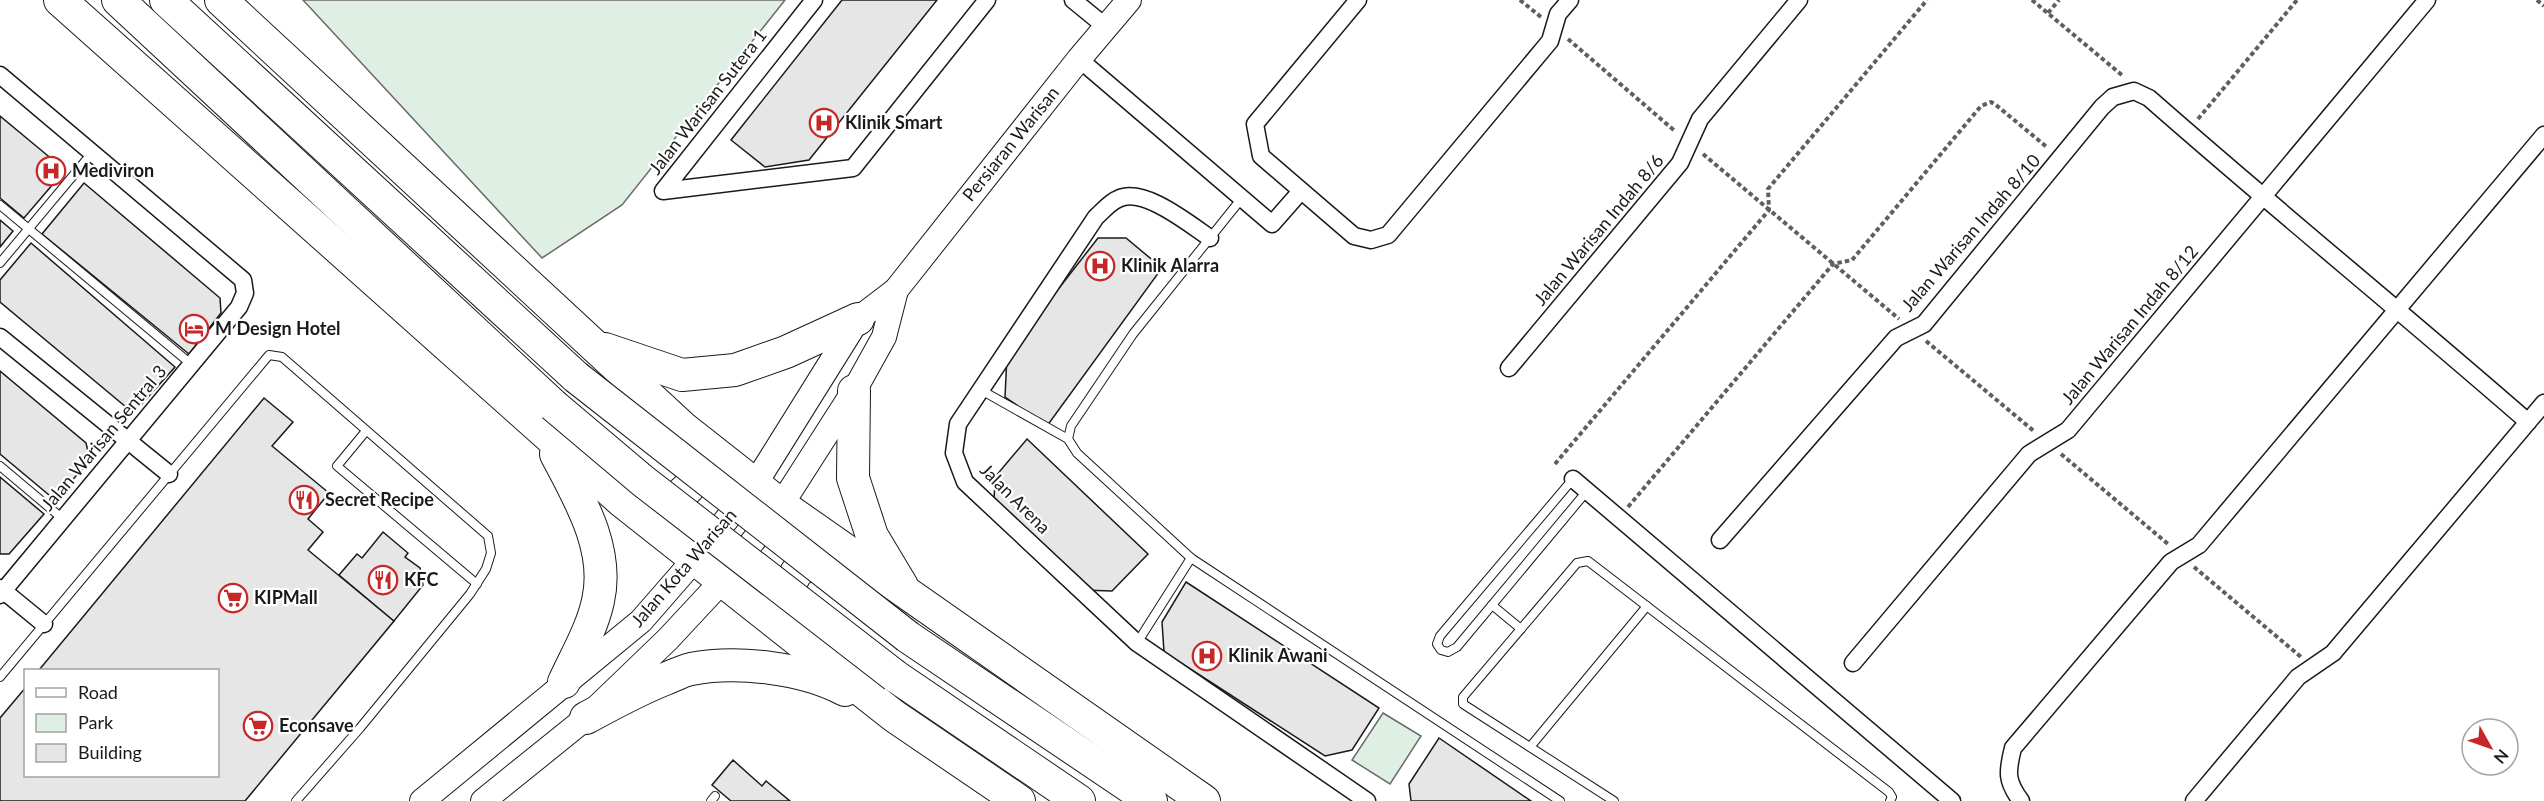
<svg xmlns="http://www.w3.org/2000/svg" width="2544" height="801" font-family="Lato,sans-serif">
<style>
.green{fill:#e0efe3;stroke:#6a6a6a;stroke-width:1.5}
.building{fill:#e6e6e6;stroke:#1a1a1a;stroke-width:1.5}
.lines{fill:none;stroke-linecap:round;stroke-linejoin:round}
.lane-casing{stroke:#1a1a1a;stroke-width:10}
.street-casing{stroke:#1a1a1a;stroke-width:19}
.secondary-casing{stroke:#1a1a1a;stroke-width:26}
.highway-casing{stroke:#1a1a1a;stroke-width:34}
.path{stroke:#5f5f5f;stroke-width:4;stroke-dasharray:4.5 3;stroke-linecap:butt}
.lane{stroke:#fff;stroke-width:8}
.street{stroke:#fff;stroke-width:16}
.secondary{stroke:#fff;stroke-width:24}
.highway{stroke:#fff;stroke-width:32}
.highway-bridge-casing{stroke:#1a1a1a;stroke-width:34;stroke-linecap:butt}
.highway-bridge{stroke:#fff;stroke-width:32}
.labels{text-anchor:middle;stroke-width:4.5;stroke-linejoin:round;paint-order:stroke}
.street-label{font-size:18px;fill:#1a1a1a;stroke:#fff}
.poi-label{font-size:18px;font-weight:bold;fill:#1a1a1a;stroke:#fff;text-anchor:start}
</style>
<rect width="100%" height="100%" fill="#fff"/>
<!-- green -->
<g class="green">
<path d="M 303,0 L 785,0 L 622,205 L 542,258 Z"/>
<path d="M 1383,713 L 1421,736 L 1390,784 L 1352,760 Z"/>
</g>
<!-- building -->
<g class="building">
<path d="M 842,0 L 937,0 L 809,160 L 765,167 L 731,140 Z"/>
<path d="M 0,116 L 65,170 L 24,218 L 0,198 Z"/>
<path d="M 84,183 L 220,298 L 221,313 L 189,354 L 42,234 Z"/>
<path d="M 0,220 L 13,231 L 0,247 Z"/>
<path d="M 1098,238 L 1126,238 L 1162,268 L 1047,426 L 1005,397 L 1007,355 Z"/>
<path d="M 31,243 L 175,367 L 140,406 L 126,407 L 0,302 L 0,280 Z"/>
<path d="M 0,371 L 86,443 L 90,460 L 55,500 L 0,454 Z"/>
<path d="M 264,398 L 293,422 L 272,446 L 329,493 L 308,519 L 323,532 L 308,550 L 394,621 L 245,801 L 0,801 L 0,718 L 26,687 L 26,776 L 218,776 L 218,670 L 39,670 Z"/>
<path d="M 1027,439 L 1148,554 L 1112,591 L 1082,590 L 994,502 L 995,477 Z"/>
<path d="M 0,477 L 44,514 L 9,554 L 0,554 Z"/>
<path d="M 383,532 L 408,553 L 405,557 L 420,568 L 423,585 L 394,621 L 339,575 L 357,554 L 362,558 Z"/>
<path d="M 1186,582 L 1379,708 L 1352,750 L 1325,756 L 1164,652 L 1162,622 Z"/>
<path d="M 1439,738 L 1531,801 L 1411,801 L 1409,784 Z"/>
<path d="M 733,760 L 762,786 L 766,781 L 790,801 L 731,801 L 712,785 Z"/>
</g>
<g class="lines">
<!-- lane casing -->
<g class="lane-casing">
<g id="lane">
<path d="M 1242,198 L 1133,334 L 1071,426 L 1068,439 L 1077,453 L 1191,558 L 1560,801"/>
<path d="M 0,205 L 191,364"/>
<path d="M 0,263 L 92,153"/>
<path d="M 981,390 L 1068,439"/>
<path d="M 366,431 L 337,466 L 477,584"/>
<path d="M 0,466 L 63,519"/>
<path d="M 1573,479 L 1440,636 L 1437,644 L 1441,650 L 1448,652 L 1457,647 L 1587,491"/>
<path d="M 1492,605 L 1521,629"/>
<path d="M 1137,643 L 1191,558"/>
<path d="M 0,677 L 269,355 L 282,357 L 488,536 L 491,553 L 486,569 L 470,594 L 360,728 L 296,801"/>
<path d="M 1530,747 L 1647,606"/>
<path d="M 711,801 L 715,796"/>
<path d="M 1614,801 L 1463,704 L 1463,697 L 1577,563 L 1588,561 L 1889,792 L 1892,797 L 1890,801"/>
</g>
</g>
<!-- street casing -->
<g class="street-casing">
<g id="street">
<path d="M 814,0 L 663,191 L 853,168 L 987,0"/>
<path d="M 1073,0 L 1106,27"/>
<path d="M 1358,0 L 1255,124 L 1261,156 L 1354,236 L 1371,240 L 1388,235 L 1550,41 L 1558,14 L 1570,0"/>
<path d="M 1079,59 L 1272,224 L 1301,191"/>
<path d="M 0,75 L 243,280 L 245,293 L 239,307 L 0,595"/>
<path d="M 1210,238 C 1189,224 1143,186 1118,199 C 1110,202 1103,211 1096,217 L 958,424 L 954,453 L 965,482 L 1137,643 L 1367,801"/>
<path d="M 0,337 L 169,474"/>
<path d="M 1509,368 L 1680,163 L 1700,119 L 1799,0"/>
<path d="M 1573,479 L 1952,801"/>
<path d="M 1720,540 L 1896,338 L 1924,324 L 2102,107 L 2113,97 L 2134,91 L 2149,98 C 2274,208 2403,313 2528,422"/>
<path d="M 0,588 L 44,624"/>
<path d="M 1853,663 L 2029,454 L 2068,430 L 2427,0"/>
<path d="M 2021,801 C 2006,781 2007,772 2013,748 L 2171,562 L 2199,545 L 2544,135"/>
<path d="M 2194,801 L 2298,677 L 2333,653 L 2544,403"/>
</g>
</g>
<!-- secondary casing -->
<g class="secondary-casing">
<g id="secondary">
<path d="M 422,801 L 641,621 L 695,559 L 755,484 L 858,319 L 896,290 L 1079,59 L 1129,0"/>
<path d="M 483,801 L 586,718 L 668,639 L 722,581 L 781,505 L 854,391 L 884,337 L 896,290"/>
</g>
</g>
<!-- highway casing -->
<g class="highway-casing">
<g id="highway">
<path d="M 60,0 L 623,502 L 894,716 L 1019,801"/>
<path d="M 118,0 L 553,405"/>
<path d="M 166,0 L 576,377"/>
<path d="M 221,0 L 682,427 L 781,505 L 1204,801"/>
<path d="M 605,349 L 682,375 L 735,370 L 786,352 L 858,319"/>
<path d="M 854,391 L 853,478 L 872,536 L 902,586"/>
<path d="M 556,454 C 579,498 610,549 598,601 C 592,629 576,656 564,682"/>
<path d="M 647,507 L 668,506 L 688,488 L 700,466 L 693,446"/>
<path d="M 785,616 L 782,599 L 796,573 L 816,555 L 836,554"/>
<path d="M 908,637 L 1151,801"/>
<path d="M 895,676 L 1079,801"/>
<path d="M 586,718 C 612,704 637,690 665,679 C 673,676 682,671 691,669 C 737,660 804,668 845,690"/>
</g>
</g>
<!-- path -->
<g class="path">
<path d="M 1520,0 L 1541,17"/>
<path d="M 2032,0 L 2123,76"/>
<path d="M 2537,0 L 2544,6"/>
<path d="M 2048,13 L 2059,0"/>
<path d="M 1568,39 L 1676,132"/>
<path d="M 2198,119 L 2297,0"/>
<path d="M 1703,154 L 1899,319"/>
<path d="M 1926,341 L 2035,432"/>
<path d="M 2061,454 L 2168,544"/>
<path d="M 1555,464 L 1769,210 L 1768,189 L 1927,0"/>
<path d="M 1628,507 L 1833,264 L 1852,260 L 1981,106 L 1991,102 L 1996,105 L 2048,148"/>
<path d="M 2194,567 L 2301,657"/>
</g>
<!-- lane -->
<use href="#lane" class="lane"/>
<!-- street -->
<use href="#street" class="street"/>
<!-- secondary -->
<use href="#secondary" class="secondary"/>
<!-- highway -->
<use href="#highway" class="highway"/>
<!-- highway-bridge casing -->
<g class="highway-bridge-casing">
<g id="highway-bridge">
<path d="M 576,377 L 908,637"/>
<path d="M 553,405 L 643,481 L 895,676"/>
</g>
</g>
<!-- highway-bridge -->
<use href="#highway-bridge" class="highway-bridge"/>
</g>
<!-- icons -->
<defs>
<g id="hospital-ring" transform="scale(1.5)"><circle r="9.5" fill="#fff" stroke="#c62828" stroke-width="1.5"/><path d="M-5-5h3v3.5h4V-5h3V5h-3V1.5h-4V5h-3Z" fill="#c62828"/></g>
<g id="hotel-ring" transform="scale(1.5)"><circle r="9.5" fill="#fff" stroke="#c62828" stroke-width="1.5"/><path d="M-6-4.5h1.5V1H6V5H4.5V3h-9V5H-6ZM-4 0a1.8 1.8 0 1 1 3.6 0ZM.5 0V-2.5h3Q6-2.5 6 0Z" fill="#c62828"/></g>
<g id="restaurant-ring" transform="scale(1.5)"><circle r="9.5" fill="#fff" stroke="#c62828" stroke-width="1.5"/><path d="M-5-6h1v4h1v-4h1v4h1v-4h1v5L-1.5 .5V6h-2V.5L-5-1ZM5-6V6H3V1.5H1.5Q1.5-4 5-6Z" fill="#c62828"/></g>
<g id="supermarket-ring" transform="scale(1.5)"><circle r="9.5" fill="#fff" stroke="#c62828" stroke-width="1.5"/><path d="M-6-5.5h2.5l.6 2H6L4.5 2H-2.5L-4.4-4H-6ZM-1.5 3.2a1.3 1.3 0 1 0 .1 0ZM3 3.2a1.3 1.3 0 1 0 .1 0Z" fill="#c62828"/></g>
</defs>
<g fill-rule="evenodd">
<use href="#hospital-ring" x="824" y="123"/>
<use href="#hospital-ring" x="51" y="171"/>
<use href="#hospital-ring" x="1100" y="266"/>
<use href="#hotel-ring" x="194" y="329"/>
<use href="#restaurant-ring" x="304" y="500"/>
<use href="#restaurant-ring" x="383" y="580"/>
<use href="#supermarket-ring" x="233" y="598"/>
<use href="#hospital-ring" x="1207" y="656"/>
<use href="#supermarket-ring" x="258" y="726"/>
</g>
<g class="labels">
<!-- street labels -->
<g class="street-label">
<text transform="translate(708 102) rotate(-52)" y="6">Jalan Warisan Sutera 1</text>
<text transform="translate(1011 144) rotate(-51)" y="6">Persiaran Warisan</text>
<text transform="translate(1599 230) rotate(-50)" y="6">Jalan Warisan Indah 8/6</text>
<text transform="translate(1971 233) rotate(-49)" y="6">Jalan Warisan Indah 8/10</text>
<text transform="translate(2130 325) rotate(-50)" y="6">Jalan Warisan Indah 8/12</text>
<text transform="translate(104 438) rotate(-50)" y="6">Jalan Warisan Sentral 3</text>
<text transform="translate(1015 499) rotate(45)" y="6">Jalan Arena</text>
<text transform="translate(684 568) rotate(-49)" y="6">Jalan Kota Warisan</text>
</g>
<!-- poi labels -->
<g class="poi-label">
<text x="845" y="129">Klinik Smart</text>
<text x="72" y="177">Mediviron</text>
<text x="1121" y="272">Klinik Alarra</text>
<text x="215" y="335">M Design Hotel</text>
<text x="325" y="506">Secret Recipe</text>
<text x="404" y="586">KFC</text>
<text x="254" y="604">KIPMall</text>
<text x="1228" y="662">Klinik Awani</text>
<text x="279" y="732">Econsave</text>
</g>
</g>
<!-- legend -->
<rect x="24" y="669" width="195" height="108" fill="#ffffff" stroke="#a3a3a3" stroke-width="1.5"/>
<rect x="36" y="688" width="30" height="9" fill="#ffffff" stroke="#a3a3a3" stroke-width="1.5"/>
<text x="78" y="699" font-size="18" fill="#1a1a1a">Road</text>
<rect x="36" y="714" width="30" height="18" fill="#e0efe3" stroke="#a3a3a3" stroke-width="1.5"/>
<text x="78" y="729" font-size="18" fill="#1a1a1a">Park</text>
<rect x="36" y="744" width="30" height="18" fill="#e6e6e6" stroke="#a3a3a3" stroke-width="1.5"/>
<text x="78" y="759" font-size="18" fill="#1a1a1a">Building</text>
<!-- north arrow -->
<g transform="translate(2490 747) rotate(130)"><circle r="28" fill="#ffffff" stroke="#a3a3a3" stroke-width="1.5"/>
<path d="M0-4.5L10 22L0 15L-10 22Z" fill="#c62828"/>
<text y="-9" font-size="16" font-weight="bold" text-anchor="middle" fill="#1a1a1a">N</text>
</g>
</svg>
